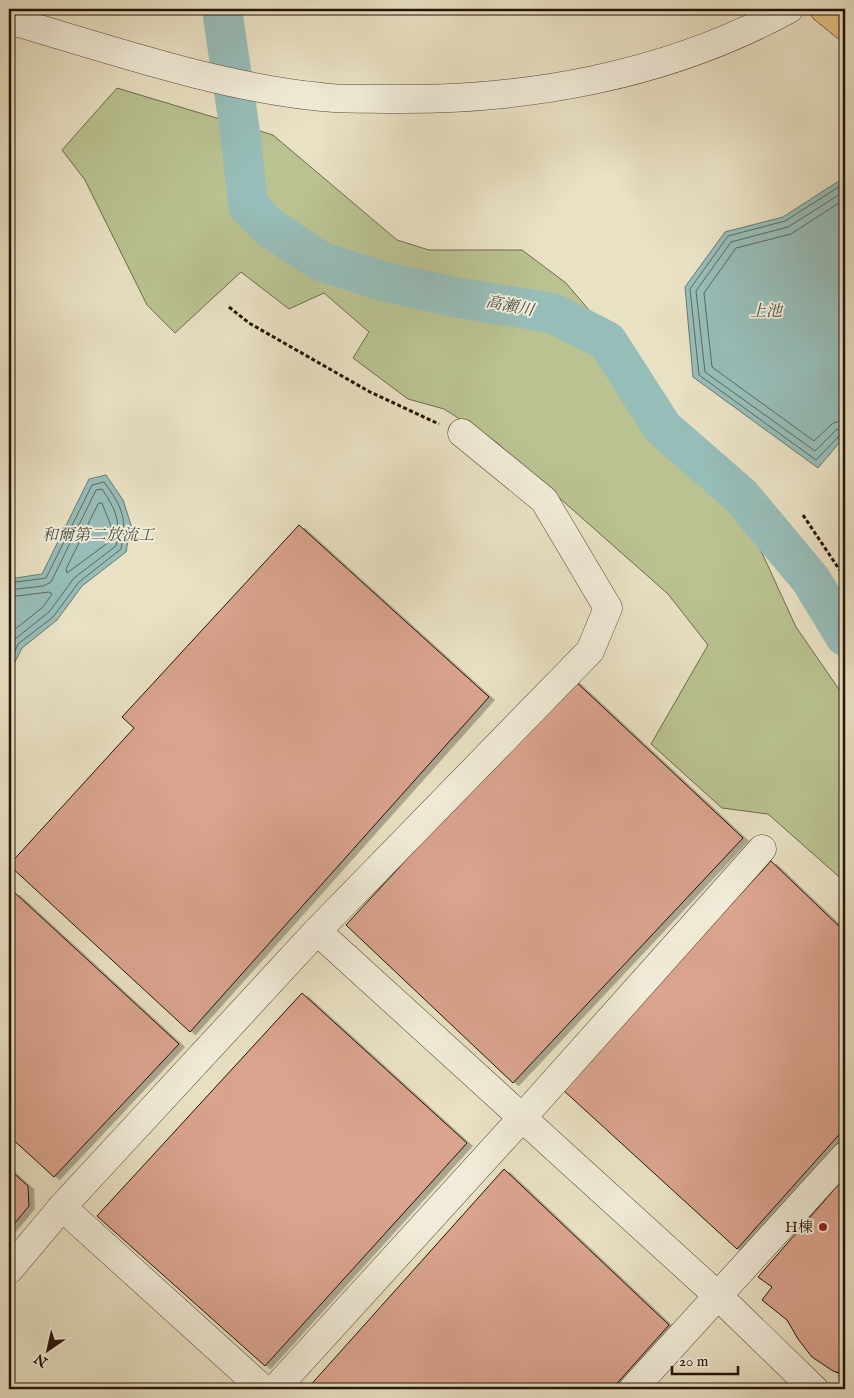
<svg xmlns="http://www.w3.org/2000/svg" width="854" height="1398" font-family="'IM FELL English','Noto Serif JP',serif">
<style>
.green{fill:#bac291;stroke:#6e6a4c}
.water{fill:#97bdb8;stroke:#687971}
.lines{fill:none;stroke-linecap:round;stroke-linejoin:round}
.shore{stroke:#5c685f;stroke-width:1}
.river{stroke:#97bdb8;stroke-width:40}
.building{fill:#daa48f;stroke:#221306;filter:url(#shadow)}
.minor-casing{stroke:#544636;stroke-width:29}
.major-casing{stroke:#221306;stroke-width:29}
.path{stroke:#221306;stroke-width:3;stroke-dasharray:4 2.5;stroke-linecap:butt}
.minor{stroke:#f1ecd9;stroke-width:28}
.major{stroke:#e4c082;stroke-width:28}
.poi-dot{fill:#8f2418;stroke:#f1ecd9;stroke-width:2}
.labels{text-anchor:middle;stroke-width:4;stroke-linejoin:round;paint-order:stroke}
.poi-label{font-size:15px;fill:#221306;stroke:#f1ecd9;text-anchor:end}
.water-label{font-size:16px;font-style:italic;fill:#4b4e44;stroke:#f1ecd9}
</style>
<defs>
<filter id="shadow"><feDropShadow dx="5.5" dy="3" stdDeviation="0" flood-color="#0004"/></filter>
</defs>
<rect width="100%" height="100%" fill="#e9e1c4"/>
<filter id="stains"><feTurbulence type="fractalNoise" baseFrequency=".004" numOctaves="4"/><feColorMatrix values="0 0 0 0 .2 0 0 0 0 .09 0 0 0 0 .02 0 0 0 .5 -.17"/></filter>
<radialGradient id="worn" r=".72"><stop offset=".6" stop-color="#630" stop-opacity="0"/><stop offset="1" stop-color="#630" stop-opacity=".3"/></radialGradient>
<!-- green -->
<path class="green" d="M 117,88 L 273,135 L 397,240 L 429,250 L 522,250 L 566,283 L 606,330 L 655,418 L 740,505 L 796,627 L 845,698 L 845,882 L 768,814 L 722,808 L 651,744 L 708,645 L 668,594 L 496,442 L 444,409 L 408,399 L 353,358 L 369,332 L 324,293 L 289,309 L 241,272 L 175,333 L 147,305 L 85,180 L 62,150 Z"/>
<!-- water -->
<g class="water">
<path d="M 845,177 L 845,436 L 818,468 L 693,377 L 685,287 L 725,232 L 783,217 Z"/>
<path d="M 106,475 L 123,500 L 131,525 L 126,552 L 82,586 L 57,620 L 22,648 L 9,674 L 9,579 L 42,574 L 89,479 Z"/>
</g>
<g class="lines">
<!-- shore -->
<g class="shore">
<path d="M 845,183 L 785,221 L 728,236 L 690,289 L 699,375 L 816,460 L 840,435 L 845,434"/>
<path d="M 845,191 L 788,227 L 731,242 L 696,291 L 705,372 L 815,451 L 836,430 L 845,427"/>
<path d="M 845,199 L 791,234 L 736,248 L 704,293 L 712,367 L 814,441 L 833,423 L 845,420"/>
<path d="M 102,503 L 111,526 L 109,542 L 67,573 L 66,569 L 98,504 Z"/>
<path d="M 9,583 L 46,578 L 92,485 L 104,482 C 123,508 127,518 121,549 L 79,582 L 53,617 L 18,644 L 9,665"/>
<path d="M 9,590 L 43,586 L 51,582 L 96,490 L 102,489 C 116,510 121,521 116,546 L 74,578 L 49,612 L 15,639 L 9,650"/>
<path d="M 9,597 L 49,592 L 52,594 L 43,607 L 9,634"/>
</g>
<!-- river -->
<path class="river" d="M 222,9 L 241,139 L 248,206 L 270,228 L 320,261 L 382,281 L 454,297 L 552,313 L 607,341 L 663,428 L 741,496 L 811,580 L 845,636"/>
</g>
<!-- building -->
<g class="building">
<path d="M 299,525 L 489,697 L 190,1032 L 9,865 L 134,728 L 122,717 Z"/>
<path d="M 573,679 L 743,838 L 513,1083 L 346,925 Z"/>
<path d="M 771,861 L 845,932 L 845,1128 L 737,1249 L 562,1089 Z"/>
<path d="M 14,892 L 179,1044 L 54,1177 L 9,1136 L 9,898 Z"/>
<path d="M 302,993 L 467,1143 L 265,1366 L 97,1216 Z"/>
<path d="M 9,1169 L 28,1186 L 29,1206 L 9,1230 Z"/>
<path d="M 504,1169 L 669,1325 L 612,1389 L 307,1389 Z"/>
<path d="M 845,1177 L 845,1375 L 833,1371 L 812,1357 L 798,1339 L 787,1320 L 762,1300 L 772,1287 L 758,1277 Z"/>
</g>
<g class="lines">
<!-- minor casing -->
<g class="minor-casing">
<g id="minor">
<path d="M 9,20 C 109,49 218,87 322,97 C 343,100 366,98 387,99 C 525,101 667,76 789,9"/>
<path d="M 317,931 L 717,1295 L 814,1389"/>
<path d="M 62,1207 L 263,1389"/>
<path d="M 9,1270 L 62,1207 L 317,931 L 590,651 L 608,608 L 544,500 L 462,433"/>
<path d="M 275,1389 L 521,1119 L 762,849"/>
<path d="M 633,1389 L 845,1156"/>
</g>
</g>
<!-- major casing -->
<g class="major-casing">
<path id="major" d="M 824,9 L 845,26"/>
</g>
<!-- path -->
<g class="path">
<path d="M 229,307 L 249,323 L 370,392 L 439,424"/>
<path d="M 803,515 L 845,578"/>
</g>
<!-- minor -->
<use href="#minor" class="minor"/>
<!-- major -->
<use href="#major" class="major"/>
</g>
<!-- markers -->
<circle class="poi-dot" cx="823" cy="1227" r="5"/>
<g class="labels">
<!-- poi labels -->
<g class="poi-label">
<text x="813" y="1232">H棟</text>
</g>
<!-- water labels -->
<g class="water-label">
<text transform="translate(510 305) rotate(11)" y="6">高瀬川</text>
<text x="766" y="316">上池</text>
<text x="98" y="540">和爾第二放流工</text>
</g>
</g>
<!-- margin -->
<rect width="854" height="1398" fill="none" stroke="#e9e1c4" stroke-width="30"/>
<rect x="10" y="10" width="834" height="1378" fill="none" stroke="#221306" stroke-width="2.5"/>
<rect x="15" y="15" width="824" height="1368" fill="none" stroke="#221306"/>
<!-- north arrow -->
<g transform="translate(48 1350) rotate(214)" stroke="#f1ecd9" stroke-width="4" paint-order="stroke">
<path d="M0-4L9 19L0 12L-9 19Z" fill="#221306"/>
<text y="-8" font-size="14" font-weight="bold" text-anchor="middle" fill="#221306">N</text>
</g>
<!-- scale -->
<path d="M672 1366v8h66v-8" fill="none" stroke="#221306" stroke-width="2.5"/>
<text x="679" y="1366" font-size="15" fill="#221306" stroke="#f1ecd9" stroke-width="4" paint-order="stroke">20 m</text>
<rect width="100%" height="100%" filter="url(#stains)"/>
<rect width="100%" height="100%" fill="url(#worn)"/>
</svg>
